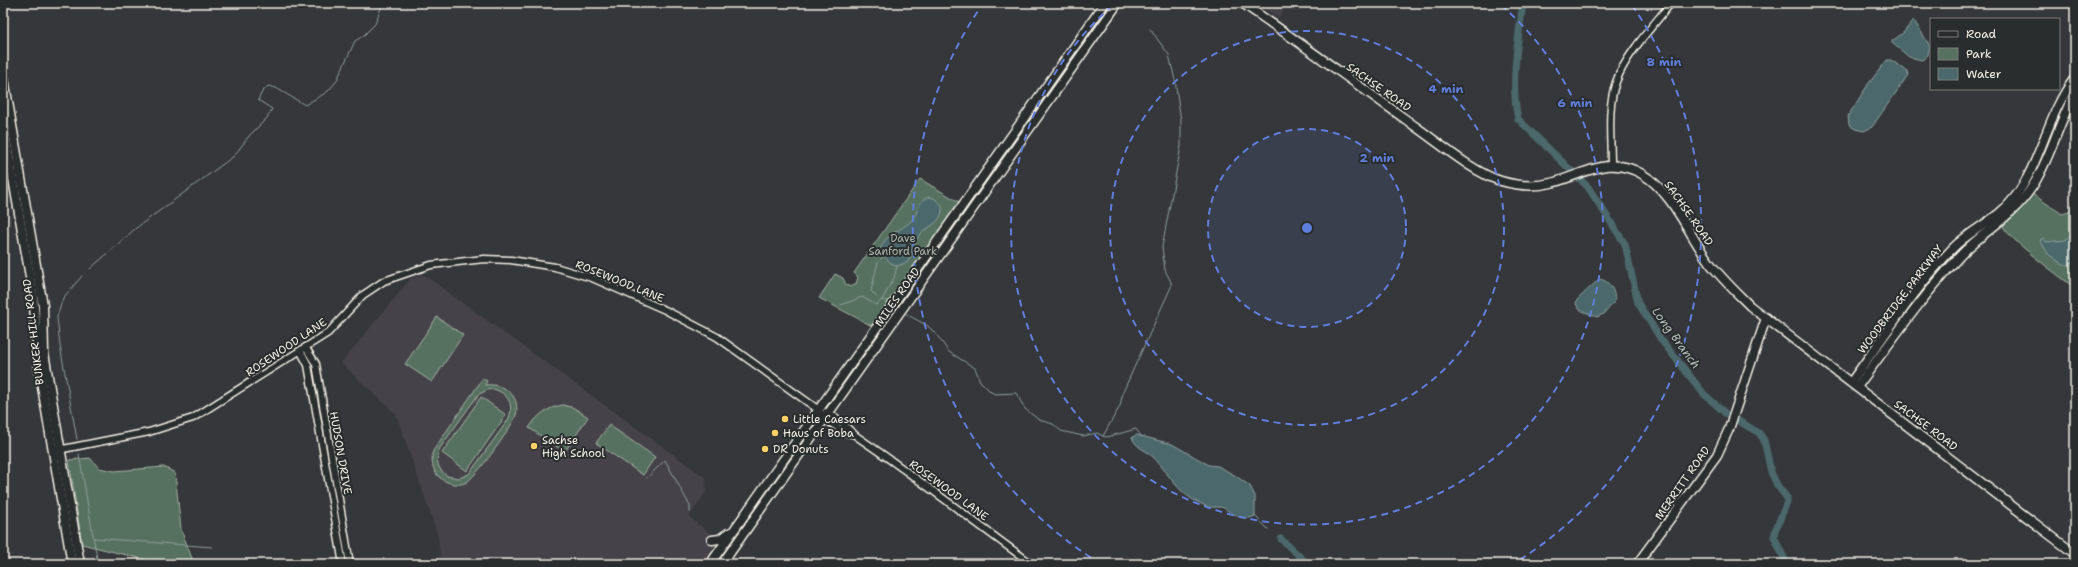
<svg xmlns="http://www.w3.org/2000/svg" width="2078" height="567" font-family="'Shantell Sans',sans-serif">
<style>
.built{fill:#45434a}
.green{fill:#567160;stroke:#a5b1a4;fill-rule:evenodd}
.water{fill:#4b696c;stroke:#8f9f9e}
.lines{fill:none;stroke-linecap:round;stroke-linejoin:round}
.stream{stroke:#8f9f9e;stroke-width:1}
.river{stroke:#4b696c;stroke-width:7}
.minor-casing{stroke:#f4f1e8;stroke-width:9}
.major-casing{stroke:#f4f1e8;stroke-width:11}
.minor{stroke:#2a2d2e;stroke-width:6}
.major{stroke:#2a2d2e;stroke-width:8}
.ring{fill:none;stroke:#5e7fdd;stroke-width:2;stroke-dasharray:7 5}
.poi-dot{fill:#ffd166;stroke:#2a2d2e;stroke-width:1.5}
.labels{text-anchor:middle;stroke-width:4;stroke-linejoin:round;paint-order:stroke}
.street-label{font-size:11px;fill:#f4f1e8;stroke:#2a2d2e}
.park-label{font-size:11px;fill:#adb7ab;stroke:#2a2d2e}
.poi-label{font-size:11px;fill:#f4f1e8;stroke:#2a2d2e;text-anchor:start}
.water-label{font-size:12px;font-style:italic;fill:#b0bbb6;stroke:#2a2d2e}
.centre{fill:#5e7fdd;stroke:#2a2d2e;stroke-width:2}
.ring-label{font-size:12px;text-anchor:middle;font-weight:bold;fill:#5e7fdd;stroke:#2a2d2e;stroke-width:4;stroke-linejoin:round;paint-order:stroke}
</style>
<rect width="100%" height="100%" fill="#36373b"/>
<filter id="ink" filterUnits="userSpaceOnUse"><feTurbulence type="fractalNoise" baseFrequency=".025" numOctaves="2"/><feDisplacementMap in="SourceGraphic" scale="8" xChannelSelector="R" yChannelSelector="G"/><feConvolveMatrix kernelMatrix="1 2 1 2 8 2 1 2 1" color-interpolation-filters="sRGB"/></filter>
<g filter="url(#ink)">
<!-- built -->
<g class="built">
<path d="M 1258,3 L 1289,3 L 1278,18 Z"/>
<path d="M 424,275 L 706,478 L 706,492 L 689,517 L 719,540 L 702,564 L 441,564 L 438,536 L 396,414 L 341,363 L 411,278 Z"/>
</g>
<!-- green -->
<g class="green">
<path d="M 920,179 L 961,203 L 874,327 L 819,298 L 835,274 L 843,278 L 846,285 L 851,287 L 856,284 L 858,277 L 854,273 Z"/>
<path d="M 2031,193 L 2062,214 L 2069,212 L 2073,202 L 2075,203 L 2075,288 C 2063,279 2003,235 2003,225 Z"/>
<path d="M 437,317 L 463,335 L 432,382 L 405,364 Z"/>
<path d="M 483,378 L 487,381 L 485,385 C 503,383 521,395 516,415 C 513,426 475,479 465,483 C 456,486 446,483 439,477 C 432,470 431,460 433,451 ZM 493,389 C 508,393 515,405 508,420 L 469,474 L 459,478 L 447,476 C 437,469 435,459 440,448 L 478,395 L 487,390 Z"/>
<path d="M 481,397 L 506,415 L 467,471 L 442,453 Z"/>
<path d="M 563,405 L 574,408 L 588,417 L 566,450 L 562,450 L 529,428 C 538,414 547,408 563,405 Z"/>
<path d="M 609,425 L 655,457 L 643,475 L 596,443 Z"/>
<path d="M 90,458 L 99,468 L 114,471 L 164,467 L 175,473 L 181,529 L 194,564 L 163,564 L 82,544 L 69,460 Z"/>
</g>
<!-- water -->
<g class="water">
<path d="M 1912,22 L 1915,22 L 1930,46 L 1928,55 L 1922,60 L 1909,57 L 1892,43 L 1892,41 L 1903,33 Z"/>
<path d="M 1887,60 L 1891,60 L 1907,71 L 1908,75 L 1872,127 L 1864,131 L 1855,129 L 1849,125 L 1848,116 L 1869,83 Z"/>
<path d="M 929,197 L 934,198 L 942,206 C 944,225 925,225 917,239 C 913,246 912,254 908,262 L 897,266 C 889,262 884,258 880,250 C 888,230 899,233 911,221 C 919,213 917,200 929,197 Z"/>
<path d="M 2073,231 L 2075,231 L 2075,259 L 2068,265 L 2063,265 L 2048,254 L 2040,240 L 2043,238 L 2046,242 L 2066,240 Z"/>
<path d="M 1599,279 C 1610,280 1615,292 1615,301 L 1604,314 L 1597,317 L 1580,310 L 1576,304 L 1577,300 Z"/>
<path d="M 1137,435 L 1172,444 L 1209,465 L 1218,466 L 1236,476 L 1250,486 L 1255,496 L 1255,516 C 1244,522 1233,514 1224,508 C 1220,506 1213,508 1209,507 C 1203,505 1194,501 1189,497 C 1173,486 1165,468 1152,456 C 1144,449 1135,447 1132,437 Z"/>
</g>
<g class="lines">
<!-- stream -->
<g class="stream">
<path d="M 880,260 L 883,257"/>
<path d="M 90,269 L 136,228 L 234,156 L 249,136 L 267,118 L 272,109 L 258,100 L 262,92 L 268,86 L 276,88 L 305,105 L 327,92 L 336,82 L 355,41 L 363,36 L 375,24 L 383,3"/>
<path d="M 877,297 L 871,291 L 878,262"/>
<path d="M 887,301 L 882,300 L 894,278 L 897,266"/>
<path d="M 841,305 L 862,297 L 876,305 L 882,300"/>
<path d="M 906,314 L 928,326 L 936,334 L 949,352 L 975,368 L 980,381 L 991,392 L 995,394 L 1016,393 L 1025,409 L 1039,420 L 1053,424 L 1061,431 L 1083,436 L 1097,433 L 1103,436"/>
<path d="M 1142,437 L 1136,429 L 1107,437 L 1103,436 L 1120,406 L 1123,392 L 1171,287 L 1171,282 L 1165,270 L 1162,247 L 1181,146 L 1181,121 L 1175,80 L 1169,55 L 1150,29"/>
<path d="M 77,439 L 60,346 L 57,317 L 63,298 L 82,276"/>
<path d="M 79,454 L 98,564"/>
<path d="M 647,478 L 665,460 L 690,506 L 690,512"/>
<path d="M 1254,515 L 1268,529"/>
<path d="M 94,538 L 212,547"/>
</g>
<!-- river -->
<g class="river">
<path d="M 1523,3 C 1518,41 1510,81 1518,119 L 1588,187 L 1625,244 L 1638,303 L 1662,341 L 1704,394 L 1725,413 L 1759,433 L 1764,440 L 1771,472 L 1777,485 L 1787,498 L 1787,502 L 1775,531 L 1774,537 L 1787,564"/>
<path d="M 1281,539 L 1308,564"/>
</g>
<!-- minor casing -->
<g class="minor-casing">
<g id="minor">
<path d="M 1611,165 C 1611,138 1607,107 1616,82 C 1626,54 1653,26 1671,3"/>
<path d="M 306,348 L 316,364 L 350,564"/>
<path d="M 301,352 L 308,365 L 343,564"/>
<path d="M 826,412 C 840,417 847,430 859,438 C 918,478 974,522 1032,564"/>
<path d="M 58,450 L 149,432 L 193,418 L 328,333 L 363,295 L 384,281 L 431,265 L 484,259 L 511,260 L 555,267 L 592,278 L 665,310 L 717,337 L 816,408 L 825,419 L 844,432 L 853,434"/>
</g>
</g>
<!-- major casing -->
<g class="major-casing">
<g id="major">
<path d="M 1242,3 C 1301,43 1358,85 1416,127 C 1439,143 1474,173 1501,181 C 1518,186 1535,187 1551,183 C 1584,175 1608,154 1642,174 C 1672,191 1689,235 1709,262 C 1721,278 1736,292 1750,306 L 2075,554"/>
<path d="M 3,73 L 43,306 L 44,353 L 80,564"/>
<path d="M 3,121 L 33,294 L 39,369 L 72,564"/>
<path d="M 1851,382 C 1884,337 1914,289 1952,249 C 1971,229 1998,220 2015,197 C 2042,161 2047,114 2075,78"/>
<path d="M 1857,387 C 1890,343 1921,298 1958,258 C 1982,231 2011,219 2032,187 C 2051,158 2058,123 2075,93"/>
<path d="M 712,540 L 720,539 L 728,533"/>
<path d="M 710,564 L 1105,3"/>
<path d="M 722,564 L 1118,3"/>
<path d="M 1637,564 L 1717,455 L 1729,429 L 1766,318"/>
</g>
</g>
<!-- minor -->
<use href="#minor" class="minor"/>
<!-- major -->
<use href="#major" class="major"/>
</g>
</g>
<!-- distance rings -->
<circle cx="1307" cy="228" r="99" fill="#5e7fdd" fill-opacity=".12"/>
<g class="ring">
<circle cx="1307" cy="228" r="99"/>
<circle cx="1307" cy="228" r="197"/>
<path d="M1501 5A296 296 0 1 1 1113 5"/>
<path d="M1101 564A394 394 0 0 1 982 5M1632 5A394 394 0 0 1 1513 564"/>
</g>
<!-- markers -->
<g class="poi-dot">
<circle cx="785" cy="419" r="4"/>
<circle cx="775" cy="433" r="4"/>
<circle cx="534" cy="446" r="4"/>
<circle cx="765" cy="449" r="4"/>
</g>
<g class="labels">
<!-- street labels -->
<g class="street-label">
<text transform="translate(1379 87) rotate(35)" y="4">SACHSE ROAD</text>
<text transform="translate(1689 213) rotate(55)" y="4">SACHSE ROAD</text>
<text transform="translate(620 281) rotate(22)" y="4">ROSEWOOD LANE</text>
<text transform="translate(897 297) rotate(-55)" y="4">MILES ROAD</text>
<text transform="translate(1900 299) rotate(-53)" y="4">WOODBRIDGE PARKWAY</text>
<text transform="translate(33 332) rotate(-97)" y="4">BUNKER HILL ROAD</text>
<text transform="translate(286 347) rotate(-34)" y="4">ROSEWOOD LANE</text>
<text transform="translate(1926 425) rotate(37)" y="4">SACHSE ROAD</text>
<text transform="translate(341 453) rotate(80)" y="4">HUDSON DRIVE</text>
<text transform="translate(1682 483) rotate(-55)" y="4">MERRITT ROAD</text>
<text transform="translate(949 490) rotate(36)" y="4">ROSEWOOD LANE</text>
</g>
<!-- park labels -->
<g class="park-label">
<text x="903" y="242">Dave<tspan x="903" dy="13">Sanford Park</tspan></text>
</g>
<!-- poi labels -->
<g class="poi-label">
<text x="793" y="423">Little Caesars</text>
<text x="783" y="437">Haus of Boba</text>
<text x="542" y="444">Sachse<tspan x="542" dy="13">High School</tspan></text>
<text x="773" y="453">DR Donuts</text>
</g>
<!-- water labels -->
<g class="water-label">
<text transform="translate(1676 338) rotate(54)" y="4">Long Branch</text>
</g>
</g>
<circle cx="1307" cy="228" r="6" class="centre"/>
<g class="ring-label">
<text x="1664" y="66">8 min</text>
<text x="1446" y="93">4 min</text>
<text x="1575" y="107">6 min</text>
<text x="1377" y="162">2 min</text>
</g>
<!-- margin -->
<rect width="2078" height="567" fill="none" stroke="#2a2d2e" stroke-width="16"/>
<rect x="8" y="8" width="2062" height="551" fill="none" stroke="#f4f1e8" stroke-width="1.5" filter="url(#ink)"/>
<!-- legend -->
<rect x="1930" y="18" width="130" height="72" fill="#2a2d2e" stroke="#7b7b78"/>
<rect x="1938" y="31" width="20" height="6" fill="#2a2d2e" stroke="#7b7b78"/>
<text x="1966" y="38" font-size="12" fill="#f4f1e8">Road</text>
<rect x="1938" y="48" width="20" height="12" fill="#567160" stroke="#7b7b78"/>
<text x="1966" y="58" font-size="12" fill="#f4f1e8">Park</text>
<rect x="1938" y="68" width="20" height="12" fill="#4b696c" stroke="#7b7b78"/>
<text x="1966" y="78" font-size="12" fill="#f4f1e8">Water</text>
</svg>
